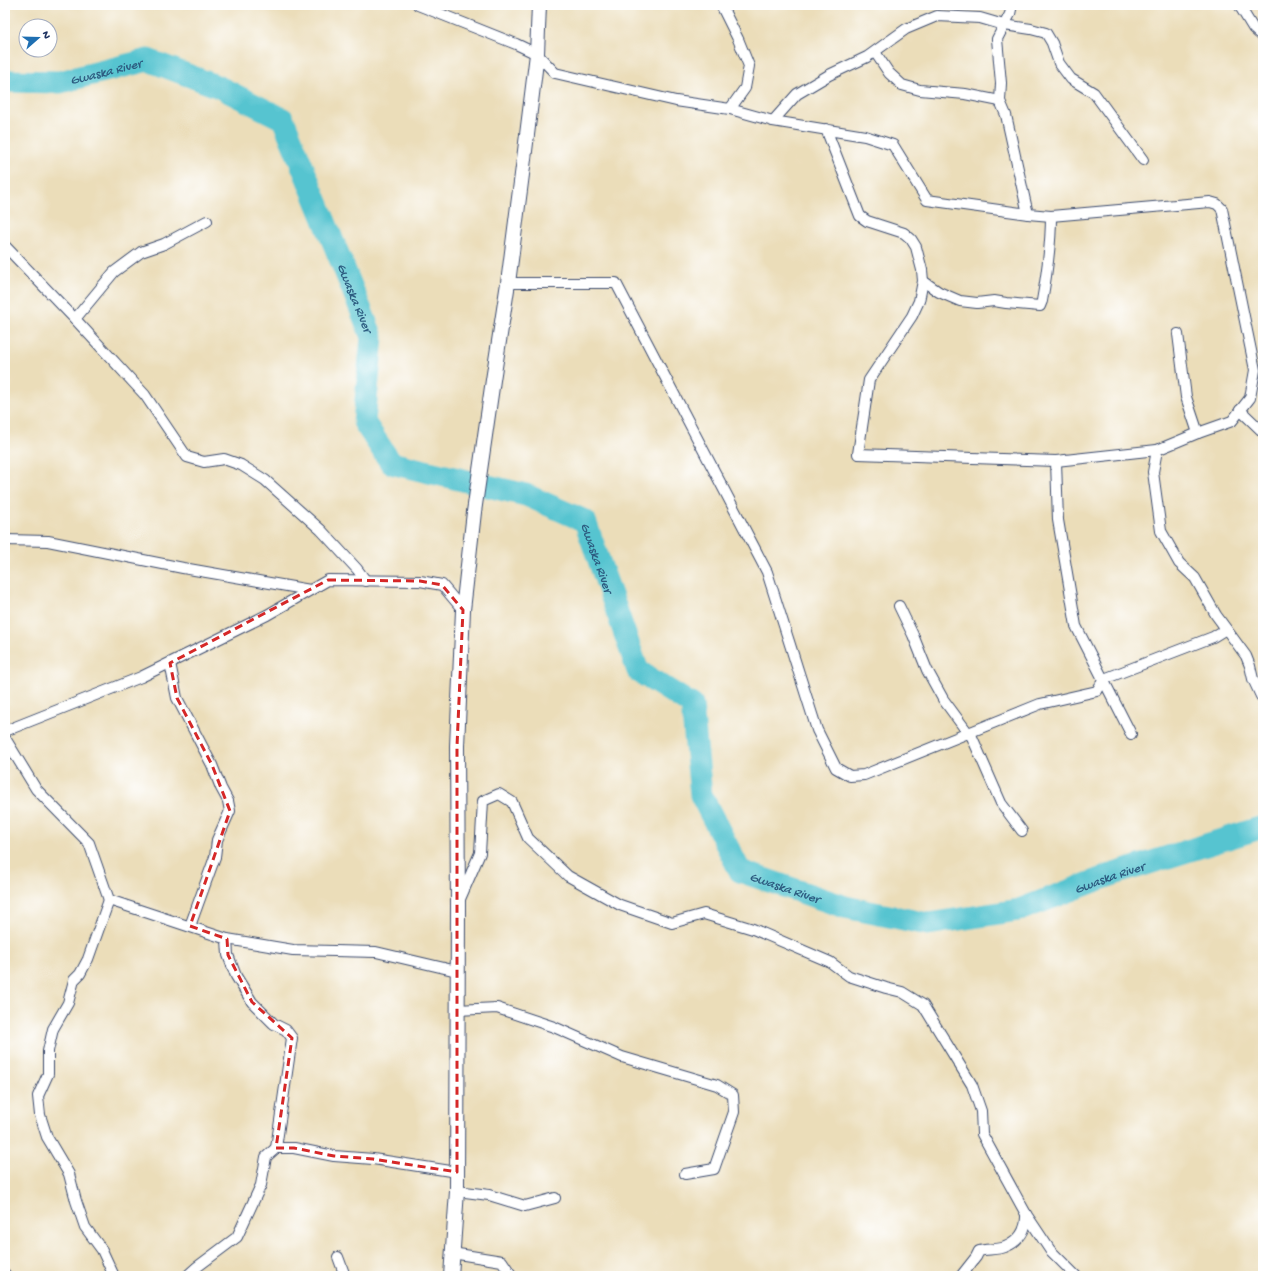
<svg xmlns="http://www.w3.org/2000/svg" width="1268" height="1281" font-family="'Gochi Hand',sans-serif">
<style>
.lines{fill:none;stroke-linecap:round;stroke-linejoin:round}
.river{stroke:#57c4d0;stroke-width:23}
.minor-casing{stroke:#3a496c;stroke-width:12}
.secondary-casing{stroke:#3a496c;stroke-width:16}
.minor{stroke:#fff;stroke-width:10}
.secondary{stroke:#fff;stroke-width:14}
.marked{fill:none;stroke:#d62828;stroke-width:3;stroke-dasharray:8 5;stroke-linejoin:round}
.labels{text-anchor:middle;stroke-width:3.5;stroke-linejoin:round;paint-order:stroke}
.water-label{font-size:13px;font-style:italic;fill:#2d5c80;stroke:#fff}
</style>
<rect width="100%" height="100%" fill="#fff"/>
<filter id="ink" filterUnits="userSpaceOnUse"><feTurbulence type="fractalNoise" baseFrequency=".025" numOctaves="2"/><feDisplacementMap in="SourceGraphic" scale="8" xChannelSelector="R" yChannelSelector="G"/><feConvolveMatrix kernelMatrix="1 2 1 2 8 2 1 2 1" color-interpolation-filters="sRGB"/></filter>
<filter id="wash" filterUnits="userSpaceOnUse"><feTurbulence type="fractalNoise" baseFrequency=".012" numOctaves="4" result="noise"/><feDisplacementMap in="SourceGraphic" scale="16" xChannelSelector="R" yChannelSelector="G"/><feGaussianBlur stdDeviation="0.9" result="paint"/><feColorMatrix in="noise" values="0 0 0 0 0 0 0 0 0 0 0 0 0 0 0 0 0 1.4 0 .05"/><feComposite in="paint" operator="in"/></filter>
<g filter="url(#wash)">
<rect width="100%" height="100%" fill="#ebddb9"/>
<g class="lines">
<!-- river -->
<path class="river" id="s1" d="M 5,81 L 60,82 L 148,60 L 219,87 L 283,119 L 372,337 L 364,422 L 391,463 L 526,495 L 585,521 L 638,671 L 692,705 L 701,795 L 740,871 L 845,907 L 928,924 L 1019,910 L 1108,876 L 1263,827"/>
</g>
</g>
<g filter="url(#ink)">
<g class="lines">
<!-- minor casing -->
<g class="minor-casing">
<g id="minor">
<path d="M 418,5 L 516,44 L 537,54 L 555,73 L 676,101 L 730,109 L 773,121 L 865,136 L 893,145 L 927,200 L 1028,214 L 1051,216 L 1210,202 L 1217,204 L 1222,209 L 1255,370 L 1250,398 L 1232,421 L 1198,433 L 1157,450 L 1056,461 L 858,454 L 869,380 L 912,316 L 919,301 L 923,281 L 922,270 L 916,247 L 911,239 L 904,233 L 867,221 L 860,216 L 826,129"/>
<path d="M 721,5 L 738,39 L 749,66 L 745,88 L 730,109"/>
<path d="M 1012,5 L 1010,14 L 997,39 L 1001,83 L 1000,101 L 1006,115 L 1028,214"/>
<path d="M 1239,5 L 1253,28 L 1263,37"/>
<path d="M 875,52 L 889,73 L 902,85 L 920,90 L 965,94 L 1000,101"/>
<path d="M 773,121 L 797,94 L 829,75 L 867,57 L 906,29 L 937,16 L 980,18 L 1004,25 L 1031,29 L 1046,33 L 1052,43 L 1059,63 L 1071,79 L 1094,93 L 1143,160"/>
<path d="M 5,246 L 75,319 L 145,395 L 187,457 L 204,462 L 224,459 L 241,465 L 265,480 L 321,530 L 357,569 L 366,581"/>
<path d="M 923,281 L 939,292 L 960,301 L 977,303 L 994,301 L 1006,303 L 1040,306 L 1042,301 C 1047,273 1051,245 1051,216"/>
<path d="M 508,283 L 616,283 L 767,572 L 817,730 L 836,768 L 850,776 L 864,775 L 1040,704 L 1097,691 L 1104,679 L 1213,637 L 1226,629"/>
<path d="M 75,319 L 114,272 L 141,252 L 164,244 L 207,221"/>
<path d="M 1178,334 L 1186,397 L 1198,433"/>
<path d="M 1240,410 L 1263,432"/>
<path d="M 1157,450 L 1153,472 L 1161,531 L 1179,563 L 1195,578 L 1216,615 L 1246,656 L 1250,666 L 1253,679 L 1261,696"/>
<path d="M 1056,461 L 1058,520 L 1076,626 L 1131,734"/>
<path d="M 5,540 L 48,541 L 183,568 L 310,590"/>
<path d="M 899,606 L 913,635 L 927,670 L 943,699 L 968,733 L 972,737 L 1001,803 L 1022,831"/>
<path d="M 170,663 L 177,698 L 212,765 L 221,788 L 228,801 L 230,811 L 217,840 L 215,857 L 190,926"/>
<path d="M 5,731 L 141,677 L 267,615 L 328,580 L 420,581 L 442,585 L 463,610"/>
<path d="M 5,738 L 36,789 L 89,843 L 109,900 L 227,939 L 293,950 L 376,952 L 457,971"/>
<path d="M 460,899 L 480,853 L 483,801 L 499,794 L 512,802 L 528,838 L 568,876 L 620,905 L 672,923 L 704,914 L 753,929 L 830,962 L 849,976 L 886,988 L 902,992 L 923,1005 L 972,1085 L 981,1111 L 982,1134 L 1026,1214 L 1050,1250 L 1076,1276"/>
<path d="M 109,900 L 88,959 L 80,974 L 74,980 L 68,1003 L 53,1029 L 48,1051 L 48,1074 L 38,1096 L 40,1115 L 47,1137 L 69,1174 L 76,1201 L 85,1227 L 102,1250 L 114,1276"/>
<path d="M 227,939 L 228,955 L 236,976 L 252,1002 L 274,1024 L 286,1030 L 292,1038 L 276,1148"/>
<path d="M 457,1010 L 497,1008 L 554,1027 L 622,1057 L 717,1085 L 733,1095 L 734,1112 L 714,1169 L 685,1174"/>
<path d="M 457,1191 L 489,1195 L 525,1206 L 555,1198"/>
<path d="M 452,1253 L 502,1261 L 512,1276"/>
<path d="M 338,1257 L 345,1276"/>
<path d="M 5,1274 L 6,1276"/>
<path d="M 187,1276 L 197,1267 L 237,1237 L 261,1185 L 266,1157 L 276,1148 L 294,1148 L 334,1156 L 373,1159 L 457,1172"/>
<path d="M 961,1276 L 976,1257 L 979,1251 C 987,1249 997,1250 1005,1247 C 1019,1241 1027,1230 1026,1214"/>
</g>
</g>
<!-- secondary casing -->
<g class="secondary-casing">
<path id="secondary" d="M 451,1276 L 457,1191 L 458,905 L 457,746 L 463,610 L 474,512 L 493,380 L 508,283 L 524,159 L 537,54 L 539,5"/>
</g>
<!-- minor -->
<use href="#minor" class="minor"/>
<!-- secondary -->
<use href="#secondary" class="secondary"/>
</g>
</g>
<!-- marked area -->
<path class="marked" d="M 328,580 L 420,581 L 442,585 L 463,610 L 457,746 L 457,1172 L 373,1159 L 334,1156 L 294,1148 L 276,1148 L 292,1038 L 252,1002 L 228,955 L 227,939 L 190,926 L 230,811 L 212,765 L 177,698 L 170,663 Z"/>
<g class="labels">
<!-- water labels -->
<g class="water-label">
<text dy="5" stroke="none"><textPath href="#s1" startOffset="102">Gwaska River</textPath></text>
<text dy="5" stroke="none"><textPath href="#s1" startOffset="486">Gwaska River</textPath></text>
<text dy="5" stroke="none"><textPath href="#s1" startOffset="905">Gwaska River</textPath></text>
<text dy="5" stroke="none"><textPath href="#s1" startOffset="1649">Gwaska River</textPath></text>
<text dy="5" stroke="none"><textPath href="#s1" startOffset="1313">Gwaska River</textPath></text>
</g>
</g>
<!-- margin -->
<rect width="1268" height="1281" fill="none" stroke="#fff" stroke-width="20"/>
<!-- north arrow -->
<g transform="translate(38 38) rotate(70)"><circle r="19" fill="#ffffff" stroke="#a4acbf"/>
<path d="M0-3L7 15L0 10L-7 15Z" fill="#1f6fb2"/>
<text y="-6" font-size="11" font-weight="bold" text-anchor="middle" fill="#1b2f5e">N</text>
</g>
</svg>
